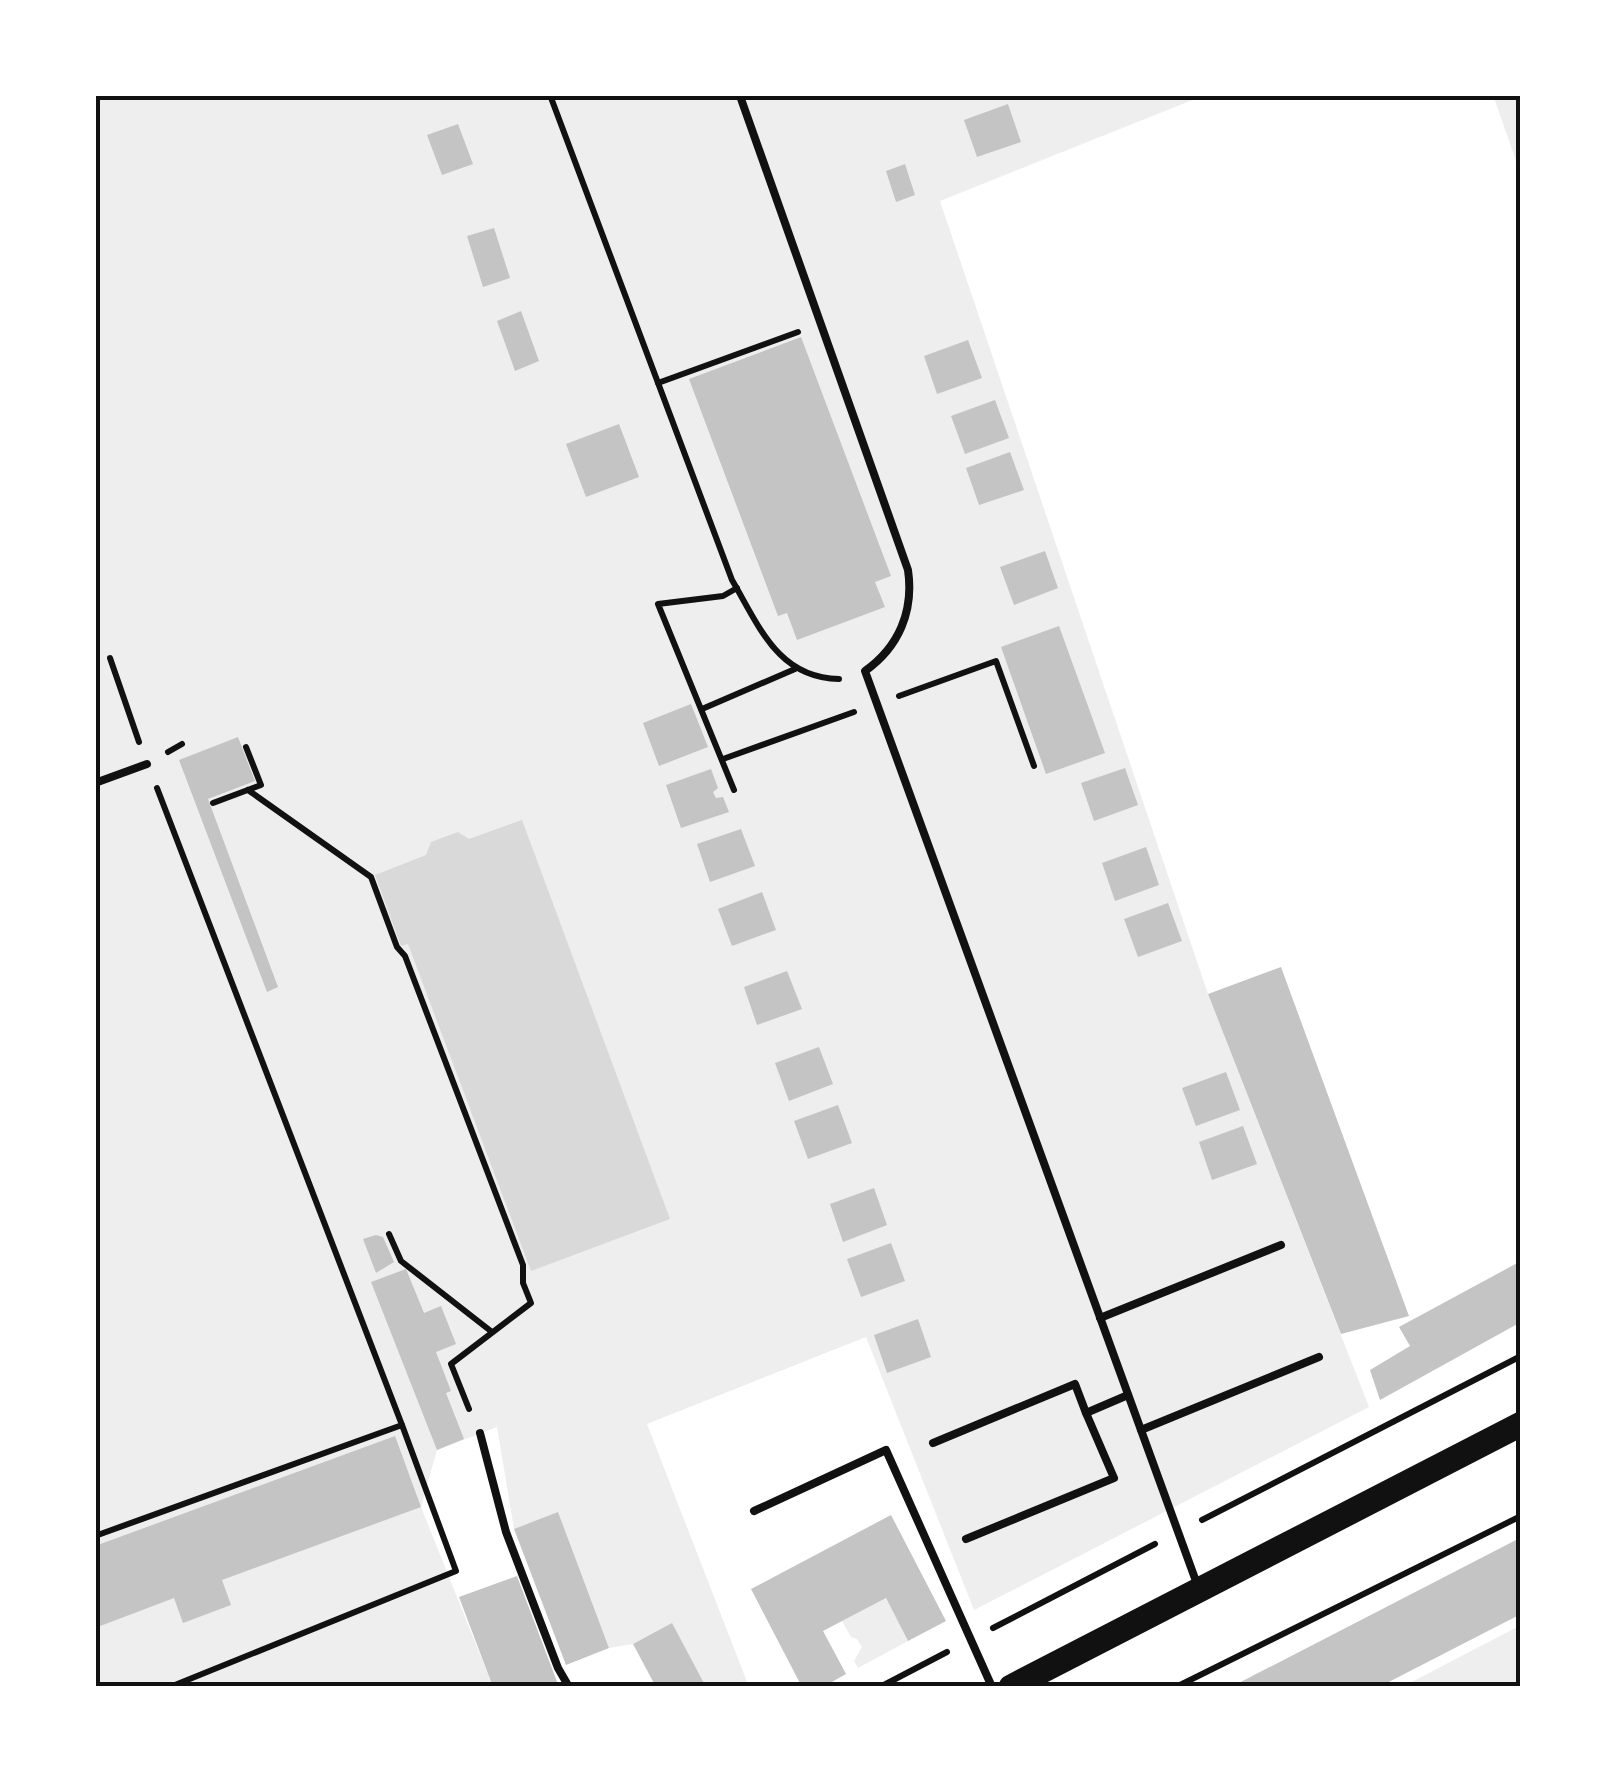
<svg xmlns="http://www.w3.org/2000/svg" width="1616" height="1782" font-family="'Golos Text',sans-serif">
<style>
.green{fill:#eee}
.water{fill:#d9d9d9}
.building{fill:#c4c4c4}
.lines{fill:none;stroke-linecap:round;stroke-linejoin:round}
.path{stroke:#111;stroke-width:6}
.service{stroke:#111;stroke-width:8}
.primary{stroke:#111;stroke-width:25}
.neatline{fill:none;stroke:#111;stroke-width:4}
</style>
<rect width="100%" height="100%" fill="#fff"/>
<!-- green -->
<g class="green">
<path d="M 95,95 L 1205,95 L 940,201 L 1208,994 L 1369,1407 L 974,1610 L 866,1337 L 647,1424 L 749,1687 L 706,1687 L 672,1624 L 633,1644 L 609,1648 L 558,1513 L 514,1529 L 497,1427 L 437,1450 L 421,1507 L 493,1687 L 95,1687 Z"/>
<path d="M 1493,95 L 1521,95 L 1521,175 Z"/>
<path d="M 886,1598 L 908,1641 L 858,1668 L 854,1661 L 862,1647 L 857,1639 L 851,1637 L 842,1621 Z"/>
<path d="M 1521,1625 L 1521,1687 L 1402,1687 Z"/>
</g>
<!-- water -->
<path class="water" d="M 522,820 L 670,1219 L 531,1271 L 408,944 L 401,946 L 375,875 L 426,855 L 431,842 L 458,832 L 469,839 Z"/>
<!-- building -->
<g class="building">
<path d="M 1008,104 L 1021,142 L 977,157 L 964,120 Z"/>
<path d="M 458,124 L 473,164 L 442,175 L 427,135 Z"/>
<path d="M 905,164 L 915,195 L 896,202 L 886,171 Z"/>
<path d="M 494,228 L 510,278 L 483,287 L 467,236 Z"/>
<path d="M 521,311 L 539,361 L 515,371 L 497,321 Z"/>
<path d="M 801,337 L 891,576 L 875,582 L 885,607 L 797,640 L 787,613 L 778,616 L 689,379 Z"/>
<path d="M 968,340 L 982,378 L 937,394 L 924,356 Z"/>
<path d="M 995,400 L 1009,438 L 965,454 L 951,416 Z"/>
<path d="M 619,424 L 639,477 L 586,497 L 566,444 Z"/>
<path d="M 1010,452 L 1024,490 L 979,505 L 966,468 Z"/>
<path d="M 1045,551 L 1058,588 L 1014,605 L 1000,567 Z"/>
<path d="M 1059,626 L 1105,753 L 1046,774 L 1001,647 Z"/>
<path d="M 691,704 L 708,747 L 659,766 L 643,723 Z"/>
<path d="M 238,737 L 255,781 L 208,799 L 278,987 L 267,992 L 179,760 Z"/>
<path d="M 1125,768 L 1138,805 L 1094,821 L 1081,783 Z"/>
<path d="M 711,769 L 718,788 L 713,792 L 716,798 L 723,797 L 729,812 L 681,828 L 666,785 Z"/>
<path d="M 741,829 L 755,866 L 710,882 L 697,844 Z"/>
<path d="M 1146,847 L 1159,885 L 1115,901 L 1102,863 Z"/>
<path d="M 762,892 L 776,930 L 732,946 L 718,909 Z"/>
<path d="M 1168,903 L 1182,941 L 1138,957 L 1124,919 Z"/>
<path d="M 1281,967 L 1409,1316 L 1341,1334 L 1208,994 Z"/>
<path d="M 787,971 L 802,1009 L 757,1025 L 744,987 Z"/>
<path d="M 819,1047 L 833,1084 L 789,1101 L 775,1063 Z"/>
<path d="M 1226,1072 L 1240,1110 L 1196,1126 L 1182,1088 Z"/>
<path d="M 838,1105 L 852,1143 L 808,1159 L 794,1121 Z"/>
<path d="M 1243,1126 L 1257,1164 L 1212,1180 L 1199,1142 Z"/>
<path d="M 874,1188 L 887,1225 L 843,1242 L 830,1204 Z"/>
<path d="M 376,1235 L 383,1237 L 394,1262 L 376,1273 L 363,1239 Z"/>
<path d="M 891,1243 L 905,1281 L 861,1297 L 847,1259 Z"/>
<path d="M 1521,1261 L 1521,1322 L 1380,1400 L 1370,1370 L 1410,1346 L 1399,1327 Z"/>
<path d="M 406,1269 L 424,1313 L 441,1306 L 456,1344 L 436,1352 L 451,1391 L 446,1393 L 464,1439 L 437,1450 L 371,1282 Z"/>
<path d="M 918,1319 L 931,1357 L 887,1373 L 874,1335 Z"/>
<path d="M 395,1436 L 421,1507 L 222,1580 L 231,1605 L 183,1623 L 174,1598 L 95,1628 L 95,1546 Z"/>
<path d="M 558,1512 L 609,1648 L 566,1665 L 514,1529 Z"/>
<path d="M 891,1515 L 946,1621 L 908,1641 L 886,1598 L 823,1631 L 846,1674 L 823,1687 L 802,1687 L 751,1589 Z"/>
<path d="M 1516,1540 L 1521,1551 L 1521,1614 L 1379,1687 L 1231,1687 Z"/>
<path d="M 517,1576 L 559,1687 L 493,1687 L 459,1597 Z"/>
<path d="M 672,1623 L 706,1687 L 656,1687 L 633,1644 Z"/>
</g>
<g class="lines">
<!-- path -->
<g class="path">
<path d="M 550,95 L 732,580 C 759,626 778,678 839,679"/>
<path d="M 658,383 L 798,332"/>
<path d="M 110,658 L 139,742"/>
<path d="M 899,696 L 996,661 L 1034,766"/>
<path d="M 702,709 L 795,669"/>
<path d="M 168,752 L 182,744"/>
<path d="M 723,759 L 854,712"/>
<path d="M 248,790 L 371,877 L 397,947 L 405,956 L 523,1265 L 523,1283 L 531,1303 L 451,1364 L 469,1409"/>
<path d="M 734,790 L 658,604 L 723,596 L 737,588"/>
<path d="M 213,803 L 261,785 L 246,747"/>
<path d="M 389,1234 L 401,1261 L 492,1332"/>
<path d="M 1202,1520 L 1521,1356"/>
<path d="M 95,1536 L 402,1425 L 157,788"/>
<path d="M 993,1628 L 1155,1544"/>
<path d="M 170,1687 L 456,1571 L 402,1425"/>
<path d="M 880,1687 L 947,1652"/>
<path d="M 1176,1687 L 1521,1516"/>
</g>
<!-- service -->
<g class="service">
<path d="M 744,95 L 740,96 L 908,570 C 914,611 899,647 865,671 L 1197,1584"/>
<path d="M 95,783 L 147,764"/>
<path d="M 1100,1318 L 1281,1245"/>
<path d="M 1141,1430 L 1319,1357"/>
<path d="M 480,1433 L 506,1532 L 558,1668 L 569,1687"/>
<path d="M 933,1443 L 1075,1384 L 1086,1413 L 1128,1395"/>
<path d="M 754,1511 L 886,1450 L 992,1687"/>
<path d="M 966,1539 L 1114,1478 L 1086,1413"/>
</g>
<!-- primary -->
<path class="primary" d="M 1011,1687 L 1521,1424"/>
</g>
<!-- border -->
<rect width="1616" height="1782" fill="none" stroke="#ffffff" stroke-width="195"/>
<rect x="98" y="98" width="1420" height="1586" class="neatline"/>
</svg>
